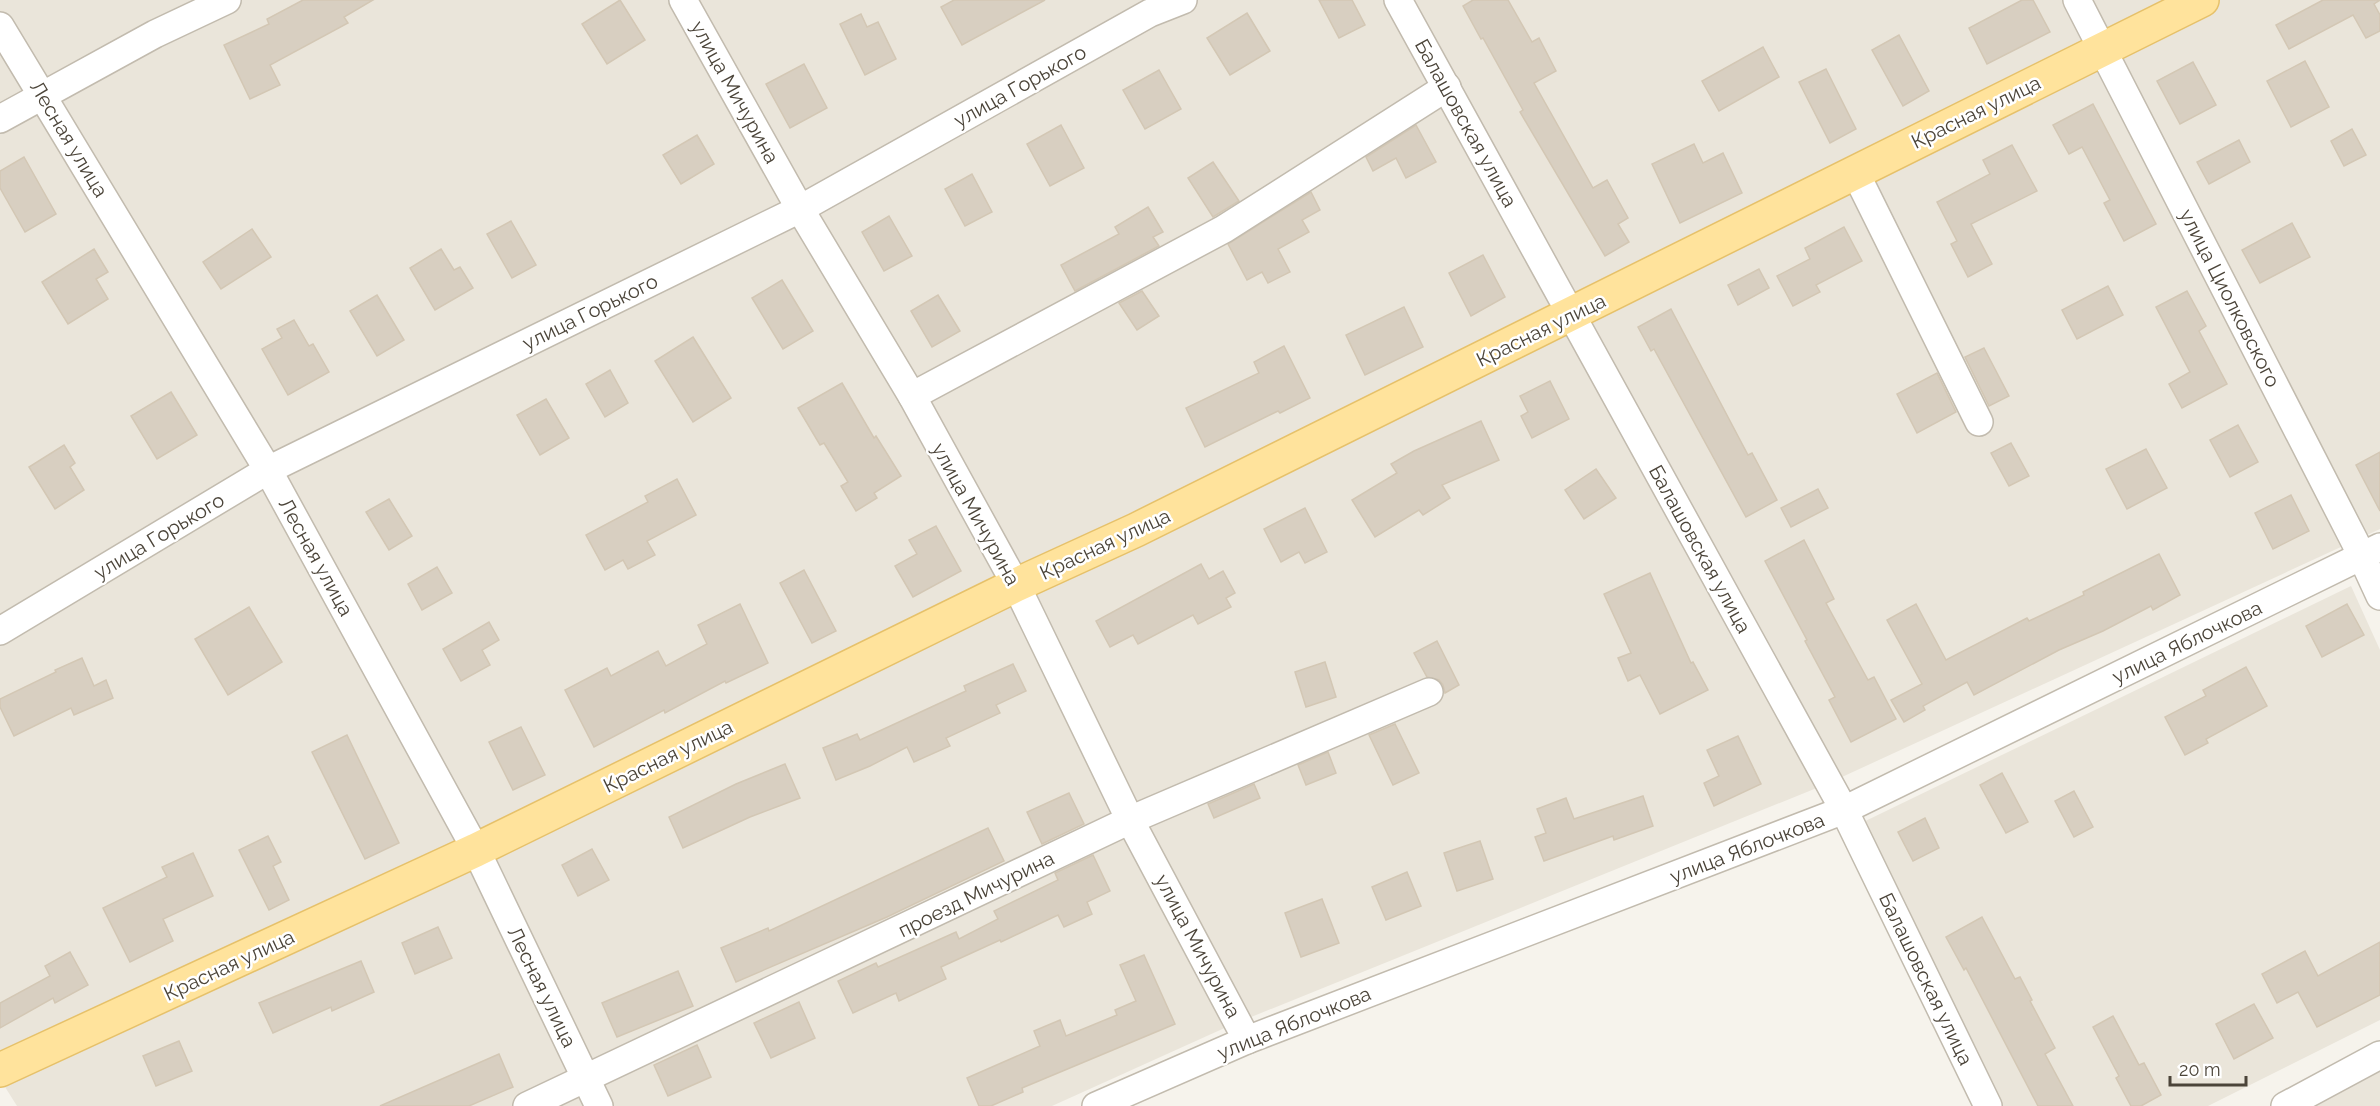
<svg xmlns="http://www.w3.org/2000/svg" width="2380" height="1106" font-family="Raleway,sans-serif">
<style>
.residential{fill:#eae5da}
.building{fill:#d8cfc1;stroke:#d3c7b4;stroke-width:1.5}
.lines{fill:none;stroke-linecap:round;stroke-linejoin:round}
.minor-casing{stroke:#c2bbae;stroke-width:30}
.major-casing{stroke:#e6c16a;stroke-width:36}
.minor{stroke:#fff;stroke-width:27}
.major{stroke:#ffe39c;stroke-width:33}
.labels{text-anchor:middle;stroke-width:5;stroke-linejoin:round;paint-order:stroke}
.street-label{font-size:20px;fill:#4b4439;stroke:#fff}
</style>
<rect width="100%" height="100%" fill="#f6f3ec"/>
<!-- residential -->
<g class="residential">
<path d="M 0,0 L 2380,0 L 2380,529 L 1829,783 L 1229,1026 L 1052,1106 L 17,1106 L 0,1079 Z"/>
<path d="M 2351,586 L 2380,650 L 2380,1020 L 2208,1106 L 1989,1106 L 1853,827 Z"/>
<path d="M 2380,1068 L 2380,1106 L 2304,1106 Z"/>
</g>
<!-- building -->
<g class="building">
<path d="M 303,0 L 373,0 L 344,17 L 348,23 L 270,65 L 280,85 L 250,99 L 224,45 L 269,24 L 267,19 Z"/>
<path d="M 620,0 L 645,40 L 607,64 L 582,24 Z"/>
<path d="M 954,0 L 1045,0 L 962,45 L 941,7 Z"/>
<path d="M 1319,0 L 1352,0 L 1365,25 L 1339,38 Z"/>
<path d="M 1473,0 L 1508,0 L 1532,42 L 1539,38 L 1556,71 L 1534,83 L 1593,188 L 1607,180 L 1628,218 L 1618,224 L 1629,242 L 1605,256 L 1520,112 L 1523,110 L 1483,38 L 1481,39 L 1463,6 Z"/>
<path d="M 2022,0 L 2033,0 L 2050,32 L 1987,64 L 1969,28 Z"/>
<path d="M 2323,0 L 2380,0 L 2374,4 L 2380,15 L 2380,31 L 2366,38 L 2353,15 L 2289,49 L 2276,25 Z"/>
<path d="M 1247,13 L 1270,51 L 1230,75 L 1207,38 Z"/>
<path d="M 861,14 L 867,27 L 878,22 L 896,59 L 865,75 L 840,24 Z"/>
<path d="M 1899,35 L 1929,91 L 1903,106 L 1872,50 Z"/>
<path d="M 1763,47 L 1779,77 L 1719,111 L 1702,81 Z"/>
<path d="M 2305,61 L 2329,107 L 2291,127 L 2267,81 Z"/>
<path d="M 2193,62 L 2216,105 L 2180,124 L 2157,81 Z"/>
<path d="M 804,64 L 827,108 L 790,128 L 766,84 Z"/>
<path d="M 1826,69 L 1856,129 L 1830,143 L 1799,82 Z"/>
<path d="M 1159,70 L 1181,109 L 1145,129 L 1123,90 Z"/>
<path d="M 2093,104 L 2156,224 L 2124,241 L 2104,203 L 2110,200 L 2082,147 L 2069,154 L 2053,125 Z"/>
<path d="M 1061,125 L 1084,168 L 1050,186 L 1027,144 Z"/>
<path d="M 1416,125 L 1436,162 L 1406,178 L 1396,158 L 1373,171 L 1366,157 Z"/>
<path d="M 2352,129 L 2366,155 L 2344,166 L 2331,141 Z"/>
<path d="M 697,135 L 714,164 L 681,184 L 663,155 Z"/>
<path d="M 2239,140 L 2250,162 L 2209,184 L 2197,162 Z"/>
<path d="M 1694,144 L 1703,163 L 1723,153 L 1742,193 L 1680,223 L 1652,164 Z"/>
<path d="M 2012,145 L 2037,191 L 1971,224 L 1992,264 L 1968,277 L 1951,244 L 1957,241 L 1937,202 L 1990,174 L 1983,160 Z"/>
<path d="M 24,157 L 56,214 L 25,232 L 0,188 L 0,171 Z"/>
<path d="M 1213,162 L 1239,201 L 1213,217 L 1188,178 Z"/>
<path d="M 972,174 L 992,212 L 965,226 L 945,189 Z"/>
<path d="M 1311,192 L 1320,210 L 1302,220 L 1309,232 L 1278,249 L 1290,272 L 1268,283 L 1262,272 L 1247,280 L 1228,244 Z"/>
<path d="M 1148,207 L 1163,232 L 1153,237 L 1159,246 L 1075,291 L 1061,265 L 1119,234 L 1115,227 Z"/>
<path d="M 889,216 L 912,256 L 884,271 L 862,232 Z"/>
<path d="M 511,221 L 536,265 L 512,278 L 487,234 Z"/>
<path d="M 2292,223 L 2310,257 L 2260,283 L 2242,250 Z"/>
<path d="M 1844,227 L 1862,261 L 1816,285 L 1820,292 L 1793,306 L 1777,276 L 1810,259 L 1805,248 Z"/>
<path d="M 252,229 L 271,257 L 221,289 L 203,262 Z"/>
<path d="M 94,249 L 108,272 L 96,279 L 108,299 L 68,324 L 42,282 Z"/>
<path d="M 441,249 L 454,270 L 460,267 L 473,288 L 435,310 L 410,268 Z"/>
<path d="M 1483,255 L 1505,297 L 1471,316 L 1449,273 Z"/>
<path d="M 1759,269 L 1769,288 L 1738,305 L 1728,285 Z"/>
<path d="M 782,280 L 813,331 L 783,349 L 752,298 Z"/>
<path d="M 2108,286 L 2123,315 L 2077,339 L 2062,310 Z"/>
<path d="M 1142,291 L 1159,316 L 1137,330 L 1119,303 Z"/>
<path d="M 2187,291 L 2206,326 L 2199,331 L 2227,384 L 2182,408 L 2169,384 L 2190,372 L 2156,307 Z"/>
<path d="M 377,295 L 404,340 L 377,356 L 350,311 Z"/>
<path d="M 938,295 L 960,331 L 932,347 L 911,311 Z"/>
<path d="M 1404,307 L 1423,347 L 1365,375 L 1346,335 Z"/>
<path d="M 1671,309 L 1748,455 L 1752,453 L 1777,500 L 1746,517 L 1654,349 L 1651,351 L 1638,327 Z"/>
<path d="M 294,320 L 309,346 L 313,344 L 329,372 L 288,395 L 262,349 L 282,338 L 277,329 Z"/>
<path d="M 693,337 L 731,398 L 693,422 L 655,361 Z"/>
<path d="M 1284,346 L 1310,398 L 1280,413 L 1278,411 L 1205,447 L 1186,408 L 1259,373 L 1254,362 Z"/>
<path d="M 1984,348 L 2009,396 L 1989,406 L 1965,357 Z"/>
<path d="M 610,370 L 628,403 L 605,417 L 586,384 Z"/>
<path d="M 1937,373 L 1956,412 L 1917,433 L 1897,394 Z"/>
<path d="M 1550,381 L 1569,419 L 1532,438 L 1521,416 L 1528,412 L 1520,396 Z"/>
<path d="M 842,383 L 874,438 L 876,436 L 901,476 L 874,493 L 877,498 L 856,511 L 841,486 L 848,482 L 824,443 L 820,445 L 798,408 Z"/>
<path d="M 171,392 L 197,435 L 157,459 L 131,416 Z"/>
<path d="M 546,399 L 569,438 L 540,455 L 517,415 Z"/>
<path d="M 1481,421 L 1499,460 L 1442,485 L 1450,498 L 1423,515 L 1419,510 L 1375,537 L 1352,500 L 1397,473 L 1391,464 L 1414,451 Z"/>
<path d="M 2238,425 L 2258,462 L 2230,477 L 2210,440 Z"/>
<path d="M 2011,443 L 2029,476 L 2009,486 L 1991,453 Z"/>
<path d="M 64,445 L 75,463 L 70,467 L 84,490 L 55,509 L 29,467 Z"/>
<path d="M 2146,449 L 2167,488 L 2127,509 L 2106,469 Z"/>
<path d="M 2380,452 L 2380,511 L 2356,465 Z"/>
<path d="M 1596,469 L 1616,498 L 1584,519 L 1565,490 Z"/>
<path d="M 677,479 L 696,515 L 647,541 L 655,555 L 628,569 L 623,560 L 605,570 L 586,535 L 648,502 L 645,496 Z"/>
<path d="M 1818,489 L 1828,508 L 1791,527 L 1781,508 Z"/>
<path d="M 2291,495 L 2309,531 L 2273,549 L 2255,513 Z"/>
<path d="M 389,499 L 412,536 L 389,550 L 366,512 Z"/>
<path d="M 1305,508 L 1327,552 L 1305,563 L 1299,552 L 1281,562 L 1264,529 Z"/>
<path d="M 936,526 L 961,571 L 913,597 L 895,566 L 917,554 L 909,540 Z"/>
<path d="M 1804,540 L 1834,599 L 1826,603 L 1868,680 L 1874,677 L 1896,719 L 1851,742 L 1829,700 L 1835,697 L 1805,641 L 1807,640 L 1765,561 Z"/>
<path d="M 2159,554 L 2180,595 L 2153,610 L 2151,606 L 2103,631 L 2059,650 L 1974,695 L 1967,682 L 1923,706 L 1925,710 L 1904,722 L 1891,700 L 1922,684 L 1887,620 L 1916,604 L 1946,660 L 2027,618 L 2029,621 L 2084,595 L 2083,592 Z"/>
<path d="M 1201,564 L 1209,579 L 1223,571 L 1235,593 L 1226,598 L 1231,607 L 1198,624 L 1193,615 L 1138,644 L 1133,635 L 1110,647 L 1096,621 Z"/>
<path d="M 437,567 L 452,593 L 422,610 L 408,584 Z"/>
<path d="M 804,570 L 836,631 L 812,643 L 780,583 Z"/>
<path d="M 1650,573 L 1691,663 L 1693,662 L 1708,690 L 1660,714 L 1640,675 L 1628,681 L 1618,658 L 1631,653 L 1604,594 Z"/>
<path d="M 740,604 L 768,663 L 726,683 L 725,681 L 665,713 L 664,710 L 594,747 L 565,690 L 607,668 L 611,676 L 658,651 L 666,666 L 707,644 L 698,625 Z"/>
<path d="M 2347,604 L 2364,635 L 2322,657 L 2306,626 Z"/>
<path d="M 249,607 L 282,662 L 228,695 L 195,639 Z"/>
<path d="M 489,622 L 499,640 L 482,650 L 490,665 L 461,681 L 443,649 Z"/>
<path d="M 1437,641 L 1459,685 L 1445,693 L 1443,685 L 1439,680 L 1427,677 L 1414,653 Z"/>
<path d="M 82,658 L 94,686 L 106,680 L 113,698 L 74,715 L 71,708 L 14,736 L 0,707 L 0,699 L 56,672 L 55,670 Z"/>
<path d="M 1325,662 L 1336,697 L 1306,707 L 1295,672 Z"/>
<path d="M 1013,664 L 1026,691 L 996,705 L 1000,713 L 946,738 L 950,746 L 914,762 L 907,747 L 870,766 L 836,780 L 823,748 L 857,734 L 860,740 L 966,691 L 964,686 Z"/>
<path d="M 2246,667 L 2267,706 L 2206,739 L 2208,743 L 2185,755 L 2165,717 L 2206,696 L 2203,690 Z"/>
<path d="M 1395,724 L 1419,773 L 1393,785 L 1369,735 Z"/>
<path d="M 521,727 L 545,775 L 513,790 L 489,742 Z"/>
<path d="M 347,735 L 399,843 L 365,859 L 312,752 Z"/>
<path d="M 1738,736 L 1761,784 L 1714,806 L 1704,783 L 1719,776 L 1707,750 Z"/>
<path d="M 1328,752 L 1336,773 L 1306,785 L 1298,765 Z"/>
<path d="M 785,764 L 800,798 L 750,817 L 683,848 L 669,817 L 736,784 Z"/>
<path d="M 2002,773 L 2028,822 L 2006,833 L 1980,785 Z"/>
<path d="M 1254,784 L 1260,798 L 1214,818 L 1208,804 Z"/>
<path d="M 2074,791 L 2093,827 L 2074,837 L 2055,801 Z"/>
<path d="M 1069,793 L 1084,824 L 1042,844 L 1027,812 Z"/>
<path d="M 1643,796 L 1653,826 L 1614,840 L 1613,836 L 1544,861 L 1535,837 L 1546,833 L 1537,809 L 1566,798 L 1574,819 Z"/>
<path d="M 1925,818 L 1939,848 L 1913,861 L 1898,832 Z"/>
<path d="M 988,828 L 1004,861 L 887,917 L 736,982 L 721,948 L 768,928 L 769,931 Z"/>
<path d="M 268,836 L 281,862 L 273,866 L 289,900 L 269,910 L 239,850 Z"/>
<path d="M 1480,841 L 1493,879 L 1457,891 L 1444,853 Z"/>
<path d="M 592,849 L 609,880 L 578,896 L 562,865 Z"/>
<path d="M 193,853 L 213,896 L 163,919 L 173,941 L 130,962 L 103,908 L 167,877 L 162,867 Z"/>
<path d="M 1093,855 L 1110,891 L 1087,902 L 1092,914 L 1064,927 L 1058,915 L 1001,942 L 1000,940 L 941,967 L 946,979 L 899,1001 L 896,993 L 853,1013 L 838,981 L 876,963 L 878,967 L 956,932 L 959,939 L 998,919 L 994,911 L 1058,880 L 1055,873 Z"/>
<path d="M 1407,872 L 1421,906 L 1386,920 L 1372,887 Z"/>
<path d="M 1322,899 L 1339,943 L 1301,957 L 1285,913 Z"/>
<path d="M 1982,917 L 2015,979 L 2020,977 L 2032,1000 L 2030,1001 L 2055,1048 L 2045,1054 L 2073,1106 L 2038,1106 L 1966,968 L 1964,970 L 1946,937 Z"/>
<path d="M 438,927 L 452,958 L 415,974 L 402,943 Z"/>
<path d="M 2380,942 L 2380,995 L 2317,1027 L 2298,992 L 2277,1003 L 2262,974 L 2305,951 L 2318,976 Z"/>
<path d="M 70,952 L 88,985 L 55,1003 L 53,998 L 0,1028 L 0,1003 L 50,976 L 45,966 Z"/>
<path d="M 1144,955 L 1175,1024 L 1022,1088 L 1023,1092 L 991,1106 L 979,1106 L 967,1078 L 1040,1046 L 1034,1031 L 1060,1020 L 1066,1036 L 1117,1015 L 1115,1010 L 1136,1001 L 1120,965 Z"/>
<path d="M 361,961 L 374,992 L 332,1011 L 331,1007 L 273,1033 L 259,1003 Z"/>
<path d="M 678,971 L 693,1006 L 617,1037 L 602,1003 Z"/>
<path d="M 799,1002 L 815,1038 L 771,1058 L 754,1023 Z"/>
<path d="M 2254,1004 L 2273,1038 L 2234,1059 L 2216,1024 Z"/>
<path d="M 2113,1016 L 2139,1065 L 2144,1063 L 2161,1095 L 2141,1106 L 2131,1106 L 2116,1078 L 2119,1076 L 2093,1027 Z"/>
<path d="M 179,1041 L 192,1071 L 156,1086 L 143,1056 Z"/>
<path d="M 697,1045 L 711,1077 L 668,1096 L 654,1065 Z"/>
<path d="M 499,1054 L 513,1087 L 469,1106 L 380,1106 Z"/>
</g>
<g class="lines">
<!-- minor casing -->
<g class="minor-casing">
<g id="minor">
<path d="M 683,0 L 800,209 L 912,396 L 1016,585 L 1130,820 L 1247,1040"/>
<path d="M 1398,0 L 1844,810 L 1988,1106"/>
<path d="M 2077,0 L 2355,542 L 2380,596"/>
<path d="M 0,26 L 268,470 L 476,850 L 599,1106"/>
<path d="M 0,119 L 155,34 L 227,0"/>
<path d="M 1855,172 L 1979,422"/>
<path d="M 912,396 L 1224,229 L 1447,87"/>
<path d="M 0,631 L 268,470 L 800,209 L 1150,13 L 1183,0"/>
<path d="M 527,1106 L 1130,820 L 1429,692"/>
<path d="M 1096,1106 L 1247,1040 L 1844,810 L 2380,547"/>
<path d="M 2285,1106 L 2380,1055"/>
</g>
</g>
<!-- major casing -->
<g class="major-casing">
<path id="major" d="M 0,1070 L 476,850 L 1016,585 L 1136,530 L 2202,0"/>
</g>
<!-- minor -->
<use href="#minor" class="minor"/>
<!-- major -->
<use href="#major" class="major"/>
</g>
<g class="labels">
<!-- street labels -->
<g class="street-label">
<text transform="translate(1020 86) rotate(-29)" y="7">улица Горького</text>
<text transform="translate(735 92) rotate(61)" y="7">улица Мичурина</text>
<text transform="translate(1976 112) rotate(-26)" y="7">Красная улица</text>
<text transform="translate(1466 123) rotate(61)" y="7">Балашовская улица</text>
<text transform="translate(69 139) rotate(59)" y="7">Лесная улица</text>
<text transform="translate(2230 298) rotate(63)" y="7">улица Циолковского</text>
<text transform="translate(590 312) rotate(-26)" y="7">улица Горького</text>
<text transform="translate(1541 330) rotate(-26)" y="7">Красная улица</text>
<text transform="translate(976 514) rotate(61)" y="7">улица Мичурина</text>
<text transform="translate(159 536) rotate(-31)" y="7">улица Горького</text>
<text transform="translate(1105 544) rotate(-25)" y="7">Красная улица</text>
<text transform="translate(1700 549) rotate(61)" y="7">Балашовская улица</text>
<text transform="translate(316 557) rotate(61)" y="7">Лесная улица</text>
<text transform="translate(2187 642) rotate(-26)" y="7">улица Яблочкова</text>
<text transform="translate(668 756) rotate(-26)" y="7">Красная улица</text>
<text transform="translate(1747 848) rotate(-21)" y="7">улица Яблочкова</text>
<text transform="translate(976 894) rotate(-26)" y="7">проезд Мичурина</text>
<text transform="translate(1198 946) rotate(62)" y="7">улица Мичурина</text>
<text transform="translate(229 965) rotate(-25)" y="7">Красная улица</text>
<text transform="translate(1926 979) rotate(64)" y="7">Балашовская улица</text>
<text transform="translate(542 987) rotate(64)" y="7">Лесная улица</text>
<text transform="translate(1294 1023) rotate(-22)" y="7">улица Яблочкова</text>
</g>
</g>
<!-- scale -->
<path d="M2170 1076v9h76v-9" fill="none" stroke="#4b4439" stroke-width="3"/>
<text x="2179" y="1076" font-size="18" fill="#4b4439" stroke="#ffffff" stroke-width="4.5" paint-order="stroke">20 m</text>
</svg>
